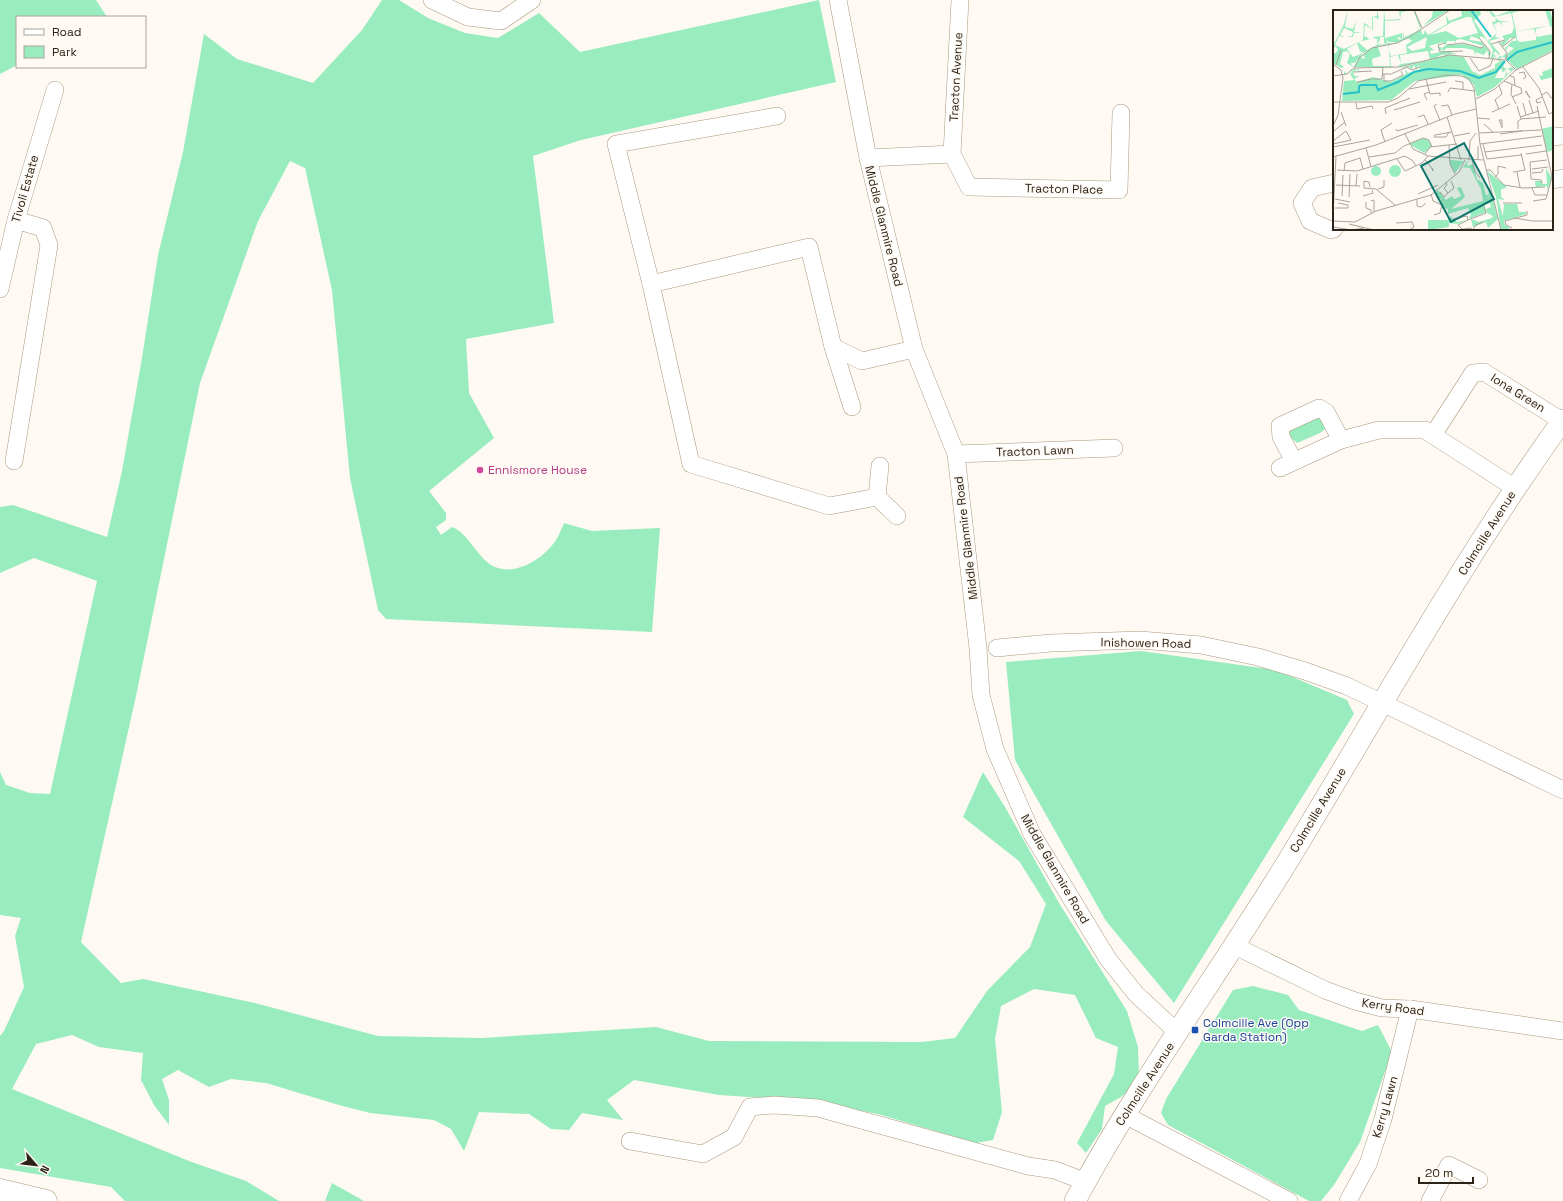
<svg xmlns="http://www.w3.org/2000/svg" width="1563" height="1201" font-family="'Space Grotesk',sans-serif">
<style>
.green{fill:#98ecbe}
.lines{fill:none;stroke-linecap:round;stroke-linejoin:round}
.minor-casing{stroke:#ac987d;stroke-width:18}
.tertiary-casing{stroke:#ac987d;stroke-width:22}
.secondary-casing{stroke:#ac987d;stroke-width:23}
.minor{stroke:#fff;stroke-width:17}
.tertiary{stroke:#fff;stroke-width:21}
.secondary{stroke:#fff;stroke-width:22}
.hotel-dot{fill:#d1479c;stroke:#fef9f3;stroke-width:1.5}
.transit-dot{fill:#1a4fb4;stroke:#fef9f3;stroke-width:1.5}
.labels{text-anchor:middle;stroke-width:3;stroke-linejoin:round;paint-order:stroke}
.street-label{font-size:12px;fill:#2b2318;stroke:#fef9f3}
.hotel-label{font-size:12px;fill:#b23c85;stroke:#fef9f3;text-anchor:start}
.transit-label{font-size:12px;fill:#164399;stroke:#fef9f3;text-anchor:start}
.inset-river{fill:none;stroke:#29c2c9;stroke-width:2}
.inset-road{fill:none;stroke:#aaa39b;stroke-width:1}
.view{fill:#0f766e;fill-opacity:0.15;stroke:#0f766e;stroke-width:2}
.inset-edge{fill:none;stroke:#2b2318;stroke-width:2}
</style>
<rect width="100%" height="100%" fill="#fef9f3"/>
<!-- green -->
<g class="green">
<path d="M 0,0 L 96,0 L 107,17 L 17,17 L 17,65 L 0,74 Z"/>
<path d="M 382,0 L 399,0 L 428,18 L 465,33 L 498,38 L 539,13 L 580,52 L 819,0 L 836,82 L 581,140 L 533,156 L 554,323 L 466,339 L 469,393 L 494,438 L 429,491 L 446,513 L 446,520 L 436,527 L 441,535 L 452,527 C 469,533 478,560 495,567 C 517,576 544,558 556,540 C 559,535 562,528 564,523 L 592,531 L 660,528 L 652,632 L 386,619 L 378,610 L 350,478 L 332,290 L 305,168 L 290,161 L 258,221 L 200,383 L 136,696 L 81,942 L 121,983 L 143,979 L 255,1003 L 378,1036 L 482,1038 L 656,1027 L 709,1041 L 922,1042 L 955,1038 L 987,991 L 1030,947 L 1046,904 L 1019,861 L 963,817 L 983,772 L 1005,807 L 1059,903 L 1127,1011 L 1138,1047 L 1139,1081 L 1121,1097 L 1105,1106 L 1102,1129 L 1086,1153 L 1077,1143 L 1114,1074 L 1118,1047 L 1096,1038 L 1075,995 L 1034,989 L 1001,1006 L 995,1039 L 1002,1112 L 993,1140 L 976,1143 L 878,1114 L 809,1101 L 719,1095 L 634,1080 L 607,1100 L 623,1120 L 582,1113 L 569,1130 L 551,1129 L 529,1114 L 479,1112 L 464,1151 L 451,1129 L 434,1120 L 370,1113 L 339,1105 L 266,1083 L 231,1079 L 209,1087 L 178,1070 L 162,1079 L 169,1100 L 169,1125 L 154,1105 L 141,1080 L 143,1053 L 99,1047 L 72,1035 L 36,1044 L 12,1089 L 189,1161 L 246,1181 L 279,1201 L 125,1201 L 111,1187 L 0,1168 L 0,1036 L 4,1031 L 24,987 L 15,936 L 21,918 L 0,915 L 0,772 L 6,785 L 30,793 L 50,794 L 97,581 L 34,558 L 0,573 L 0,507 L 13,505 L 107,537 L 122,471 L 142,358 L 158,255 L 183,152 L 204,34 L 237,59 L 313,83 L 362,30 Z"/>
<path d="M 1321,416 L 1325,429 L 1320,433 L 1297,443 L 1289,436 L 1289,430 Z"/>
<path d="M 1141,651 L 1276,670 L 1347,700 L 1354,714 L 1174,1003 L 1106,921 L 1015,760 L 1006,662 Z"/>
<path d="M 1253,986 L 1288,995 L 1299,1010 L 1362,1031 L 1378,1025 L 1392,1052 L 1360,1142 L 1334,1185 L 1321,1201 L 1309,1201 L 1168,1125 L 1161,1113 L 1166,1099 L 1233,990 Z"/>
<path d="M 332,1183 L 364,1201 L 325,1201 Z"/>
</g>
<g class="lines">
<!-- minor casing -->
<g class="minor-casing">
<g id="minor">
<path d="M 432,0 L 468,17 L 501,21 L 532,0"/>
<path d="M 838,0 L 868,158 L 914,349 L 956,454 L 978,648 L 981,695 L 995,749 L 1032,834 L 1108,959 L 1136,994 L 1178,1033"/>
<path d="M 960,0 L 952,154 L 969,187 L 1119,190 L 1121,113"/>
<path d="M 1552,137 L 1563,136"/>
<path d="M 868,158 L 952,154"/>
<path d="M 1552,180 L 1563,178"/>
<path d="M 1334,183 L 1312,188 L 1302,203 L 1310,221 L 1331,230 L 1334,229"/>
<path d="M 651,284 L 616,144 L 777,116"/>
<path d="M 0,289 L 16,220 L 55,90"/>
<path d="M 833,347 L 852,407"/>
<path d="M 1433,435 L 1473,373 L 1484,372 L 1562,421"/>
<path d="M 956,454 L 1114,448"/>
<path d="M 14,461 L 49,245 L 43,228 L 16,220"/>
<path d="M 1294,461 L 1281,437 L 1280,426 L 1319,408 L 1326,412 L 1341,440"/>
<path d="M 880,466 L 877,497 L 829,506 L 691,464 L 651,284 L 809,247 L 833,347 L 862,361 L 914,349"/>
<path d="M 1280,468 L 1341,440 L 1379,430 L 1425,430 L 1515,488"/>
<path d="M 877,497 L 897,516"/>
<path d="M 997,648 L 1051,643 L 1140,640 L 1201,645 L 1258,657 L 1305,671 L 1347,686 L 1563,790"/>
<path d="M 1233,945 L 1325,990 L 1355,1001 L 1382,1008 L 1410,1009 L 1563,1031"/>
<path d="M 1125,1115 L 1289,1201"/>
<path d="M 630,1141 L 703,1154 L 734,1137 L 750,1107 L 774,1105 L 818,1108 L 1028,1166 L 1055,1170 L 1086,1182"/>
<path d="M 1348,1201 L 1368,1164 L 1383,1119 L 1410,1009"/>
<path d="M 1430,1201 L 1449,1165 L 1479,1180"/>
</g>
</g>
<!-- tertiary casing -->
<g class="tertiary-casing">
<path id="tertiary" d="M 1075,1201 C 1138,1084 1217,976 1286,864 C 1377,715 1461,561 1563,420"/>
</g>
<!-- secondary casing -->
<g class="secondary-casing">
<path id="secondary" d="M 0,1190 L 46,1201"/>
</g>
<!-- minor -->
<use href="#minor" class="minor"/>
<!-- tertiary -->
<use href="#tertiary" class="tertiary"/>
<!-- secondary -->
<use href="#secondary" class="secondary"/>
</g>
<!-- markers -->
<circle class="hotel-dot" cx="480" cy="470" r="4"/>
<rect class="transit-dot" x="1191" y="1026" width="8" height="8" rx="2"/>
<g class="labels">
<!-- street labels -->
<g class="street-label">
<text transform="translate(956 77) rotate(-87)" y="4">Tracton Avenue</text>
<text transform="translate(25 189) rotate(-74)" y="4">Tivoli Estate</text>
<text transform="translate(1064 189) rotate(1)" y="4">Tracton Place</text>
<text transform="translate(884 226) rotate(76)" y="4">Middle Glanmire Road</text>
<text transform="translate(1518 393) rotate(32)" y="4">Iona Green</text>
<text transform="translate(1035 451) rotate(-2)" y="4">Tracton Lawn</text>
<text transform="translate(1487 533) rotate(-58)" y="4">Colmcille Avenue</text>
<text transform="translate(966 538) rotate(-97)" y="4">Middle Glanmire Road</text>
<text transform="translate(1146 643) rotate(1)" y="4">Inishowen Road</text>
<text transform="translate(1318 810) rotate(-59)" y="4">Colmcille Avenue</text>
<text transform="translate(1055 869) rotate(60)" y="4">Middle Glanmire Road</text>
<text transform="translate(1393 1007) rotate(8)" y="4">Kerry Road</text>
<text transform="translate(1145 1084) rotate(-57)" y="4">Colmcille Avenue</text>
<text transform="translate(1385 1107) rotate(-74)" y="4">Kerry Lawn</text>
</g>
<!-- hotel labels -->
<g class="hotel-label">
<text x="488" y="474">Ennismore House</text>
</g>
<!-- transit labels -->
<g class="transit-label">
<text x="1203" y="1027">Colmcille Ave (Opp<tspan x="1203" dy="14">Garda Station)</tspan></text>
</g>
</g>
<!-- overview -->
<g transform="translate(1333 10)">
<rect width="220" height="220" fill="#fef9f3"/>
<path d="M 15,0 L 12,17 L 20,19 L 23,11 L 21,22 L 29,22 L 21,23 L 20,27 L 13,27 L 19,26 L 20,22 L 11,18 L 7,25 L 12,27 L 6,26 L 2,35 L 11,39 L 30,30 L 31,14 L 32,13 L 39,19 L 39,7 L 44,6 L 44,0 L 46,9 L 50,10 L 40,7 L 40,20 L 32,15 L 31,26 L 37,29 L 25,32 L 34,40 L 44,35 L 44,30 L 46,30 L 39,27 L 50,26 L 51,0 L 52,10 L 67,9 L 66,0 L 81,0 L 68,2 L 67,10 L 52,11 L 52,28 L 70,23 L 71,27 L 87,18 L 81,2 L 82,0 L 88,17 L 70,28 L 70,25 L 69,24 L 69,29 L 66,27 L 64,28 L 67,30 L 63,32 L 60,32 L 60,29 L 60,32 L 55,32 L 53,29 L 54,33 L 51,33 L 51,27 L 47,27 L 47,30 L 44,34 L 49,34 L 30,43 L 26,40 L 29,44 L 22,53 L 18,53 L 19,57 L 21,55 L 18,61 L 15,63 L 11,64 L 11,61 L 14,64 L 20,57 L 14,53 L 17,44 L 14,41 L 10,42 L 7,54 L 11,57 L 8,58 L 0,53 L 0,43 L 3,43 L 5,39 L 2,36 L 0,41 L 0,36 L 11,14 ZM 24,33 L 28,44 L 20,47 L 14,39 ZM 100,0 L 116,0 L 90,16 L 99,7 ZM 128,0 L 147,1 L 148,4 L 141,11 L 155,31 L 164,23 L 159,12 L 163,11 L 162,8 L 167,11 L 178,11 L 168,12 L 170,16 L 166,12 L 161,14 L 164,23 L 162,27 L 167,28 L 156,31 L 167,44 L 166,45 L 169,47 L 173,43 L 173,49 L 170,47 L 166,49 L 164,49 L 167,46 L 162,41 L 160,44 L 162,45 L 163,49 L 160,45 L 161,49 L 158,48 L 160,40 L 153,29 L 148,26 L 146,29 L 138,26 L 136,30 L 150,32 L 150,36 L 128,29 L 123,30 L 123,34 L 122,31 L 114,31 L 113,35 L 131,34 L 149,38 L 152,35 L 158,44 L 156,47 L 154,40 L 151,45 L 142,42 L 143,46 L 141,43 L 141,40 L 131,38 L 114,38 L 110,41 L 109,38 L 108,41 L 106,40 L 105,36 L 109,38 L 113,35 L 110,32 L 96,36 L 101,40 L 97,41 L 98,44 L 113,41 L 124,44 L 108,45 L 99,50 L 63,57 L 68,54 L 65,45 L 57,47 L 58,56 L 62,57 L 21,57 L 27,48 L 29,46 L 29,49 L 32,48 L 30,45 L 37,39 L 54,33 L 61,33 L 56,34 L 56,39 L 55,34 L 45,37 L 48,46 L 39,49 L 40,56 L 57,56 L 56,40 L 58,46 L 74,43 L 73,35 L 79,31 L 75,28 L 64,33 L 61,33 L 88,19 L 89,24 L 91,24 L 92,20 L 95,25 L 114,14 L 113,5 L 116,11 L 129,6 ZM 134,7 L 138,7 L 145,23 L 126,28 L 113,21 L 97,25 L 119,12 ZM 94,27 L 92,38 L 79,41 L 74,37 ZM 95,41 L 97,50 L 68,54 L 67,45 ZM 157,0 L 163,6 L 179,0 L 190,0 L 179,3 L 183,21 L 214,16 L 203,19 L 203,24 L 201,19 L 183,21 L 184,30 L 187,32 L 203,30 L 203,25 L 204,27 L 220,24 L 218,16 L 215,16 L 217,15 L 212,0 L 217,0 L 220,12 L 220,40 L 184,59 L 174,50 L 174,44 L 181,38 L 175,36 L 173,41 L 172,38 L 179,31 L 183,31 L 183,28 L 177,28 L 170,36 L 167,33 L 172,30 L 169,26 L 179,23 L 181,17 L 178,3 L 160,7 L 156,1 L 150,3 ZM 115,45 L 131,47 L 139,61 L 147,65 L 162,58 L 162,54 L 167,52 L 164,50 L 172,51 L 170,56 L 173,59 L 177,56 L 169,63 L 169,59 L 166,60 L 162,68 L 171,68 L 174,60 L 174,65 L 178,61 L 175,59 L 178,57 L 181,59 L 162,77 L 144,87 L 141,75 L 129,65 L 82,71 L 58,90 L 9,91 L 10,79 L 15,79 L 10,79 L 11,71 L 21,70 L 17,64 L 21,59 L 26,59 L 26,62 L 24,59 L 18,65 L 21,63 L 21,66 L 26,66 L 21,69 L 24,72 L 40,67 L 58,72 L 73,64 L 72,59 L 75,63 L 87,59 L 86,55 L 83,59 L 81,55 L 78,60 L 77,57 L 67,58 ZM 220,58 L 220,67 L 208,70 L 206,65 L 210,66 L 209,62 ZM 220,116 L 220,140 L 214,142 L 209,119 ZM 90,128 L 95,130 L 99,136 L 91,143 L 76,134 ZM 117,150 L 131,151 L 122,163 L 117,153 ZM 134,151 L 138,151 L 134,152 L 134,156 L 140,154 L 144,169 L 150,173 L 153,185 L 155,185 L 155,191 L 156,176 L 165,209 L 155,218 L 153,212 L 140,217 L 138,209 L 146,212 L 159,208 L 160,206 L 154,203 L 153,199 L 158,197 L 157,193 L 151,194 L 153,202 L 138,208 L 136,208 L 138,205 L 135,198 L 115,204 L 115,199 L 110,198 L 108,190 L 102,183 L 105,180 L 113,190 L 119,186 L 121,189 L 128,186 L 124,178 L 128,177 L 132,187 L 118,199 L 150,191 L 148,179 L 137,158 L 130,157 L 127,162 ZM56 161a6 6 0 1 1 12 0a6 6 0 1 1-12 0ZM38 161a5 5 0 1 1 10 0a5 5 0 1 1-10 0ZM 213,158 L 219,168 L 214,180 L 214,176 L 203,177 L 202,173 L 202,171 L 208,171 L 210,174 L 214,174 ZM 154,161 L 173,176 L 173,178 L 168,179 L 168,187 L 172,190 L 165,189 L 170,206 L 171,194 L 184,194 L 186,202 L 193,202 L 193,204 L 171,211 L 172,215 L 177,218 L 173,220 L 168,220 L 163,187 ZM 117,206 L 124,212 L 133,210 L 125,214 L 116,213 L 116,217 L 95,220 L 95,210 L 115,210 Z" fill="#98ecbe" fill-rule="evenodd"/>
<path class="inset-river" d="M 138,0 L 158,27M 174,50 L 184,42 L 220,32M 10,84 L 26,82 L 26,76 L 28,75 L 43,75 L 45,80 L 65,72 L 81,62 L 95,59 L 127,61 L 146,68 L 163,62 L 172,51"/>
<path class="inset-road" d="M 81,0 L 89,18M 146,28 L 157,41 L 156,49M 165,31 L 174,43 L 173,50M 112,33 L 105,35 L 107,42 L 130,41M 158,34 L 172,30M 114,35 L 130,33 L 149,38 L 152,34M 169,37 L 182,27M 137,48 L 146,61 L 157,56 L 160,49M 0,54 L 8,60 L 10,68 L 5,105 L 0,116M 3,55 L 8,40M 190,57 L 206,78 L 216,104 L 220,102 L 220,98M 21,58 L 27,47 L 39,38 L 64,33 L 78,26 L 117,0M 21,62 L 39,61M 186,63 L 191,62 L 193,67 L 190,69M 49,64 L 58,64 L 74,57 L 79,60 L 87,57M 51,64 L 51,71 L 58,71 L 70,65 L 68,61M 0,66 L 14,64 L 21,58 L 66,57 L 116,45 L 173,50 L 183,60M 177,66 L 181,67 L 182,75M 40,69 L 49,69 L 50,57M 93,69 L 97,84 L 107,83 L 107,86M 122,71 L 130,72 L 130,80M 171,71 L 188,78 L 189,83 L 179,87M 24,72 L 39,69M 179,74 L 178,84 L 183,94M 76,79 L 113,72M 192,81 L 197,88 L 193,81M 115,82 L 117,78 L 142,81M 209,85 L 214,82 L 218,88 L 220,87M 143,89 L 162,79 L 183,60 L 220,41M 94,90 L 91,84 L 96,82M 196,90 L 200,103M 0,92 L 55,92 L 65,88 L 85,71 L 113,65 L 128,66 L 136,69 L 141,78 L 147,134 L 168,220M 208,92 L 204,93 L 203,90 L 209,87M 23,93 L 24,99 L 39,96 L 40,99M 190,93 L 193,105M 104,94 L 101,96 L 107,110M 108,96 L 115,95 L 119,105M 184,96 L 188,109 L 185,111 L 185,119M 166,99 L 177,94M 61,100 L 87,92M 8,102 L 13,116M 159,102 L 166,99 L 162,90 L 169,84 L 166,75M 53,104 L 52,98 L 77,88M 85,107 L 91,105 L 95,114M 114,107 L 128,150M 187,107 L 206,101M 144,108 L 157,109M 188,109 L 213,107M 151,114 L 160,122M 169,117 L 166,110 L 169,110 L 169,118M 63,119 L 64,121 L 85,115M 1,121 L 12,112M 116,122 L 113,127 L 101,127 L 102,125 L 119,122M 146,123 L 208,120M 72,124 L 80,139 L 95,146 L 150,150M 167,124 L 189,121M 121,126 L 137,123M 0,131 L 13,121 L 18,130 L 0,134M 52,132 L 48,120 L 59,113M 147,134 L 209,126M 150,134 L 154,149 L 188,145M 116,135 L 117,154 L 122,164M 0,137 L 37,130M 33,138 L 38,157M 152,142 L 209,135M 92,144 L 97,137 L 124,134M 193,144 L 213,141M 0,147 L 43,135 L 122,104 L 143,99M 36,147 L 62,143 L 71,136 L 90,128 L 96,130 L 99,137M 64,149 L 72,161 L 89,153 L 95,146M 92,150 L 95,153 L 100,160 L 100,161 L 99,158M 136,150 L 137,131 L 143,123M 139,150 L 142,161 L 147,168M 145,150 L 145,136M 199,159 L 215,157M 4,160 L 24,161 L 72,146 L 80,151 L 83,156M 153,160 L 157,160 L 171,175 L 190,178 L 212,177M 11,161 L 12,153 L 27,148 L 30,159M 180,162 L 192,160 L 188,143M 184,162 L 187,177M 199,163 L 209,162 L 210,159M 162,167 L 165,164 L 165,156 L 173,158M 113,173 L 114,175 L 111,178 L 115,183 L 121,178 L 118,171M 209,173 L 208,170 L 198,169 L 197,152 L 214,150M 3,175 L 27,176M 23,176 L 24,164M 37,177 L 36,172 L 31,171 L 31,178 L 43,179 L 62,195M 199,178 L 202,185 L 214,185M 45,179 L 51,177 L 51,170M 107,182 L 111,187 L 115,183M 85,184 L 105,175M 98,184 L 100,191 L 109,195 L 107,203 L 101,205M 9,186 L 10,165M 30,186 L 40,183 L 39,180M 16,187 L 17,164M 2,189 L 17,192M 84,189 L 84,196 L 88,197 L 93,193M 38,191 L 41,190 L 41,202M 200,191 L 213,189 L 219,167 L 204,96M 33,192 L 33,198 L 38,200 L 38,203M 5,193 L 15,195 L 15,198M 170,193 L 189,193M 2,198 L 15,198M 0,206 L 3,146M 181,208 L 199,211 L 220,211M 120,209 L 134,206 L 135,210 L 125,215 L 129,219M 135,210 L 153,203 L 151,196M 0,211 L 22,212 L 43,201 L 98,185 L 126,162 L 132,150M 63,213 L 79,212 L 81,217 L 76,220M 16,214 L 41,220M 0,217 L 19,220 L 31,218M 179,218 L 173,215 L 172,211 L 194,205 L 194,201M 140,219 L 143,215 L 150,212M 123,220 L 138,218 L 139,220"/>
<path class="view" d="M 131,133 L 161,189 L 118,212 L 88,156 Z"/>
<rect width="220" height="220" class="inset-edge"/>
</g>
<!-- legend -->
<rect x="16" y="16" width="130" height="52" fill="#fef9f3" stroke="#aaa39b"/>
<rect x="24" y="29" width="20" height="6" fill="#ffffff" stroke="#aaa39b"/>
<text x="52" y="36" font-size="12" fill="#2b2318">Road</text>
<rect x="24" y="46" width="20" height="12" fill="#98ecbe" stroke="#aaa39b"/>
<text x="52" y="56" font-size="12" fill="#2b2318">Park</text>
<!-- north arrow -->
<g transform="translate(36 1165) rotate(118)" stroke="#fef9f3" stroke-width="3" paint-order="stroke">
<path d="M0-3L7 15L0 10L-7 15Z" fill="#2b2318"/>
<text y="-6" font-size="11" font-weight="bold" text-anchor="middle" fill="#2b2318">N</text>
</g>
<!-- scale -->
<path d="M1419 1177v6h54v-6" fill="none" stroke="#2b2318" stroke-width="2"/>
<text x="1425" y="1177" font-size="12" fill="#2b2318" stroke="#fef9f3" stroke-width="3" paint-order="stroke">20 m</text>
</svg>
